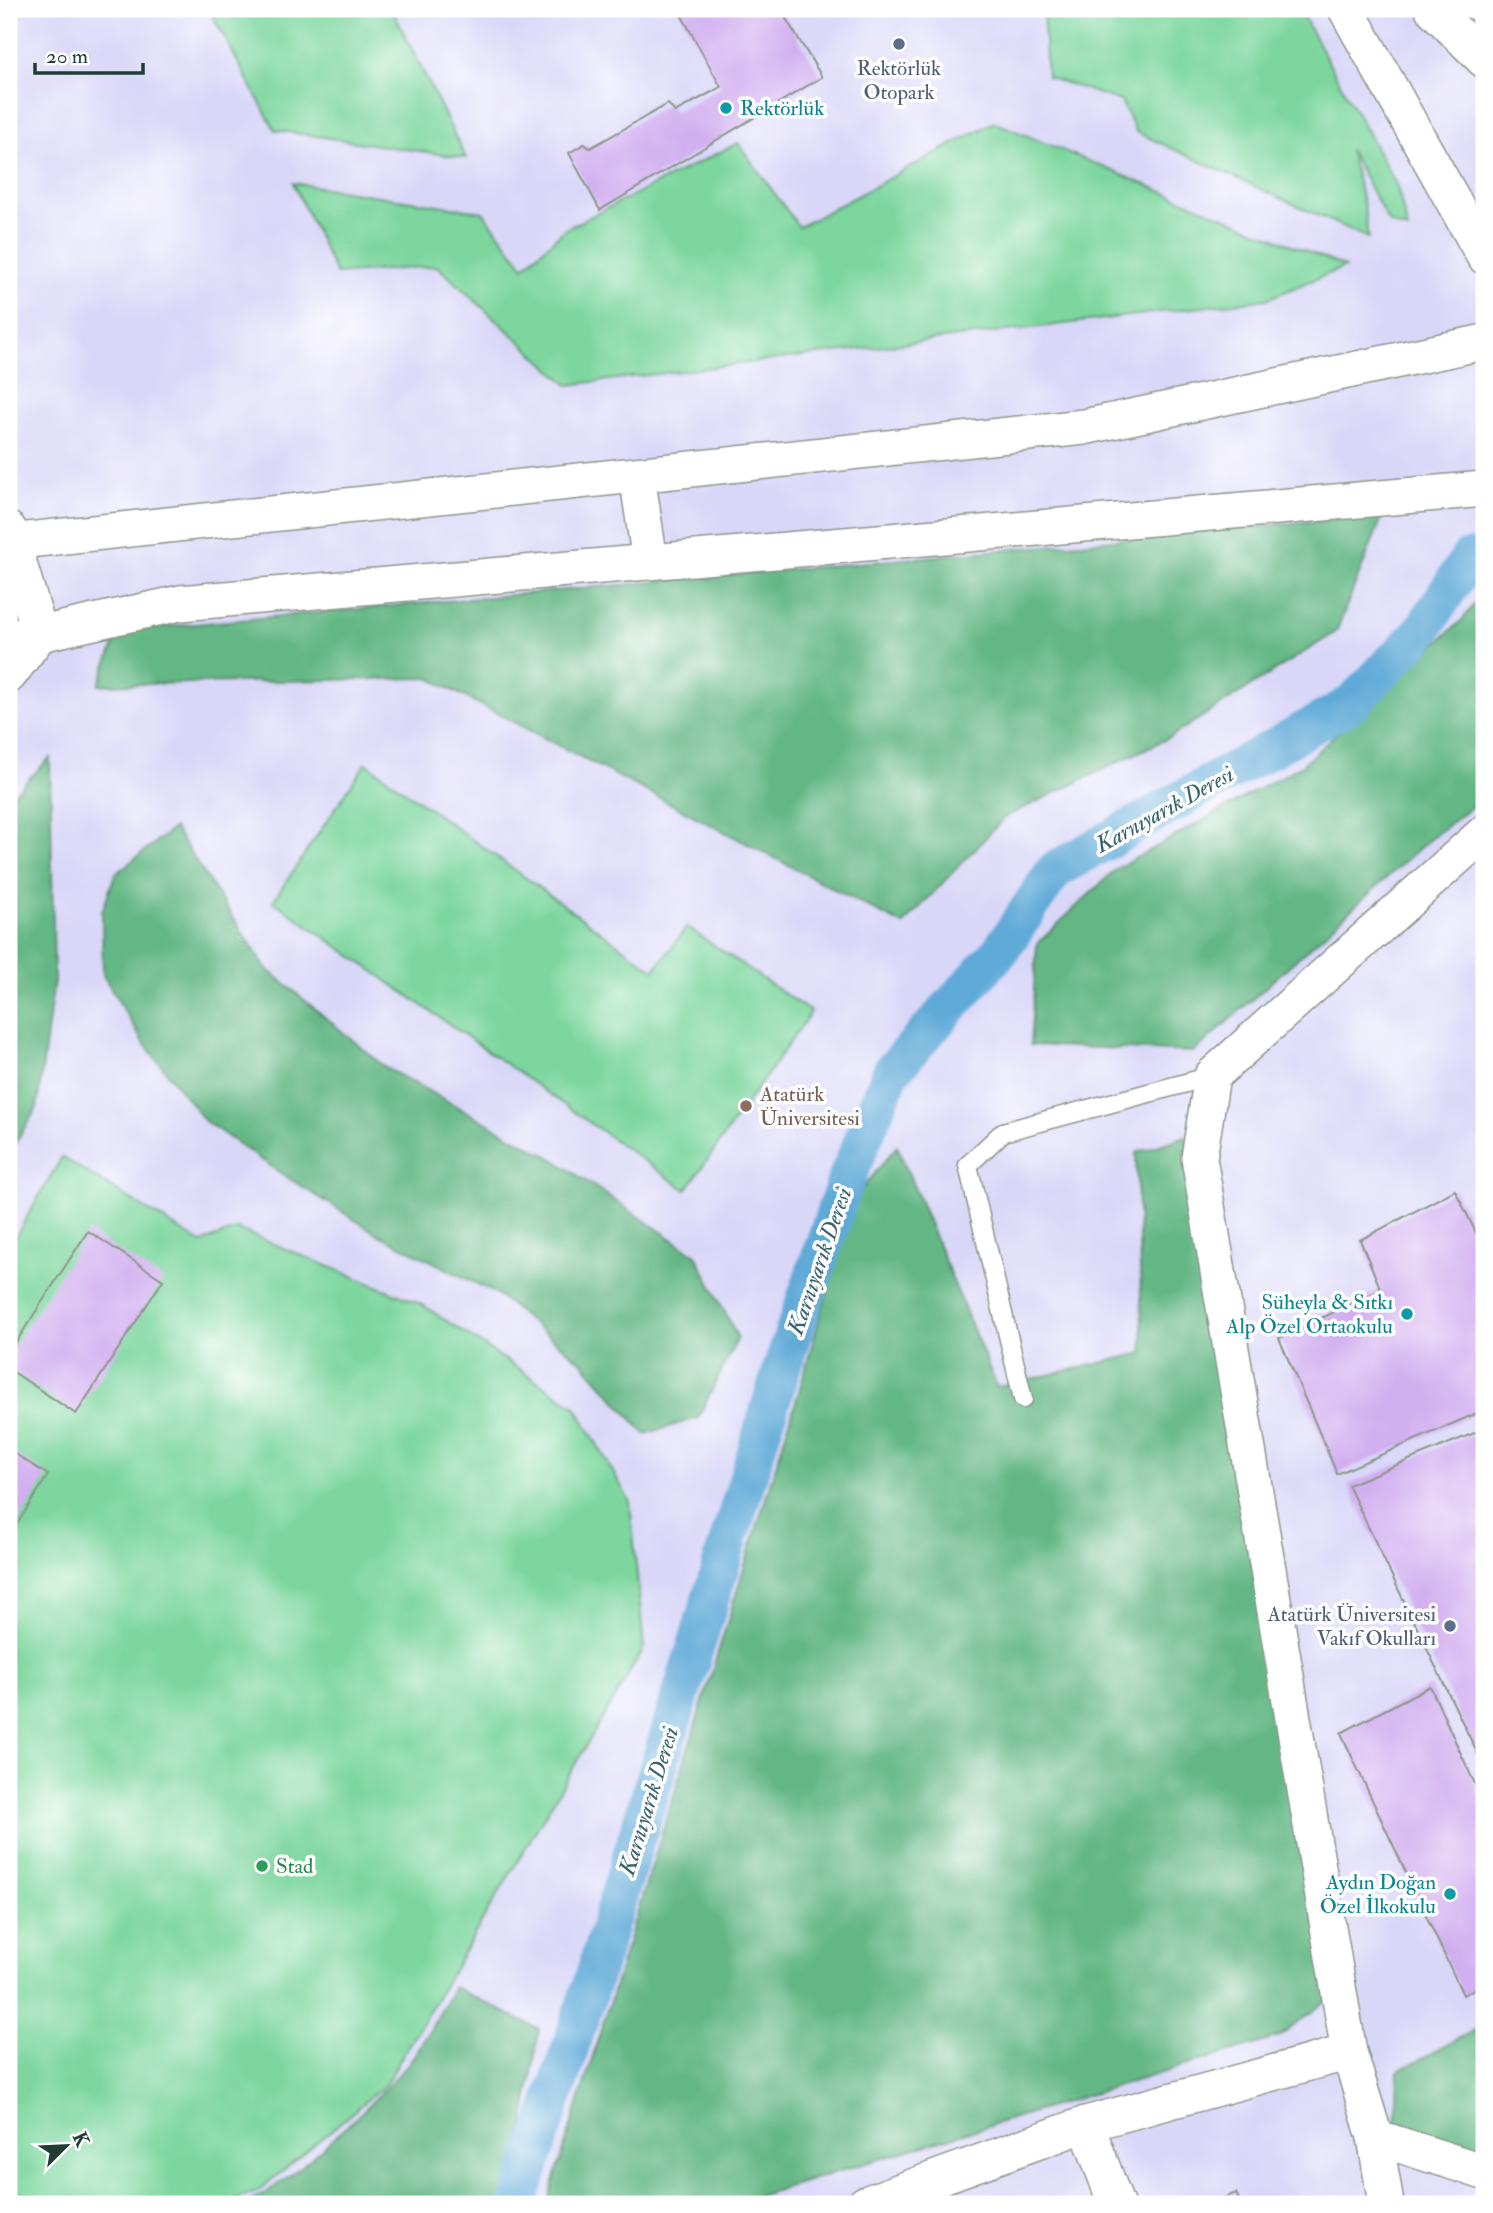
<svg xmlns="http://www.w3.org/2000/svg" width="1493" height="2213" font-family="'IM FELL Double Pica',serif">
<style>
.built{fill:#d9d7f8}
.green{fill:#7bd69d;stroke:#4d8a68;stroke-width:2}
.forest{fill:#64b784;stroke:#427a5c;stroke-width:2}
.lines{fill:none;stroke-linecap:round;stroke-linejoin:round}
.canal{stroke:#60aad8;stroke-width:38}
.building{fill:#d2aff0}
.lane-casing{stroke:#8c968c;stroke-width:21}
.street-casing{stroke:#8c968c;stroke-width:38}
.lane{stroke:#fff;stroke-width:18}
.street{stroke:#fff;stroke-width:35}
.service-dot{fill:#5c6f8a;stroke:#fff;stroke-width:2.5}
.culture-dot{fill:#0f9aa8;stroke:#fff;stroke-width:2.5}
.education-dot{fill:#8d6e63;stroke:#fff;stroke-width:2.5}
.leisure-dot{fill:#2e9e5b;stroke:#fff;stroke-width:2.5}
.labels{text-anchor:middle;stroke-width:7;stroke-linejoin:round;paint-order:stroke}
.service-label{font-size:21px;fill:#4e5e75;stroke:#fff}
.culture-label{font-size:21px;fill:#0d838f;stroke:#fff;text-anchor:end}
.education-label{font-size:21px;fill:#785e54;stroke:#fff;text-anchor:start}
.leisure-label{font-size:21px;fill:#27864d;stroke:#fff;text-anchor:start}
.water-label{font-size:23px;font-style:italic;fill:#36636d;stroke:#fff}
</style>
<rect width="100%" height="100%" fill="#fff"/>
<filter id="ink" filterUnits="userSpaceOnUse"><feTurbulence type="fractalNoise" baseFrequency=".0143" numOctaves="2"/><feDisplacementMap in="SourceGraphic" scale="14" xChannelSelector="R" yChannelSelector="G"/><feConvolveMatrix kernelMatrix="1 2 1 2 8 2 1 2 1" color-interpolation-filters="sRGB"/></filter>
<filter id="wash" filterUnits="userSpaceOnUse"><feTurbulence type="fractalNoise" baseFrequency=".00686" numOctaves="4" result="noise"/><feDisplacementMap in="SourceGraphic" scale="28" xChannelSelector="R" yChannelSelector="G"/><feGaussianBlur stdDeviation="1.57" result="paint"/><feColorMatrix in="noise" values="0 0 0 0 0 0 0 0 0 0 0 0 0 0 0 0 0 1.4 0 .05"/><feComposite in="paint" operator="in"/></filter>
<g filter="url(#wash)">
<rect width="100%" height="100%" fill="#f9f0e3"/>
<!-- built -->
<rect class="built" x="9" y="9" width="1475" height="2195"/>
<!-- green -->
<g class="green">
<path d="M 209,9 L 392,9 L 466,158 L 275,130 Z"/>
<path d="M 1043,9 L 1299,9 L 1397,186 L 1408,230 L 1389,223 L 1349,149 L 1364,205 L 1368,238 L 1136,132 L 1121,101 L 1047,77 Z"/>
<path d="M 994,122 L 1345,267 L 1267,299 L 568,385 L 437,266 L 336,274 L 293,183 L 483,212 L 524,267 L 565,229 L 738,143 L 799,227 Z"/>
<path d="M 366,763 L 654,970 L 687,927 L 811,1012 L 686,1190 L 273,901 Z"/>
<path d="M 62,1157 L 201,1243 L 237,1229 L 421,1304 L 576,1407 L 630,1502 L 644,1648 L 385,2085 L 257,2192 L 223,2204 L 60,2204 L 9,2189 L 9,1248 Z"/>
</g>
<!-- forest -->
<g class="forest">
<path d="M 1383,515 L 1336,632 L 1170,737 L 1005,817 L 903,925 L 429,678 L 99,685 L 119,631 Z"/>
<path d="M 1484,592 L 1484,797 L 1425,843 L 1194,1052 L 1030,1045 L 1037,944 L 1116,869 L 1302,765 L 1462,620 Z"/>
<path d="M 50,758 L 54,981 L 37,1108 L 9,1153 L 9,798 Z"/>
<path d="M 174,828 L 266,968 L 386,1068 L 552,1158 L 696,1255 L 738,1338 L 698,1418 L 645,1434 L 583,1363 L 495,1293 L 379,1235 L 282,1174 L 205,1121 L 143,1042 L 103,975 L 102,912 L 115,874 Z"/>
<path d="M 1186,1136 L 1334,1995 L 1279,2037 L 732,2204 L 547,2204 L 799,1391 L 854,1199 L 897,1146 L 997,1387 L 1143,1353 L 1136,1153 Z"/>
<path d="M 454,1987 L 539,2029 L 511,2204 L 244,2204 C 280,2192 385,2094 410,2061 C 427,2039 440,2011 454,1987 Z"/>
<path d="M 1484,2025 L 1484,2148 L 1396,2124 L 1398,2071 Z"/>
</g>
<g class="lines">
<!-- canal -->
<path class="canal" d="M 518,2204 L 589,1992 L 784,1361 L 846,1180 L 891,1072 L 1000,951 L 1055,870 L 1351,704 L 1421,632 L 1469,558"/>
</g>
<g id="blocks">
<!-- building -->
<g class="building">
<path d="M 678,9 L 780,9 L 822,77 L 600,210 L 569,153 L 584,144 L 590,148 L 668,104 L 675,112 L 721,87 Z"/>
<path d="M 1455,1190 L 1484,1249 L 1484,1410 L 1337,1474 L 1279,1338 L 1381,1290 L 1360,1240 Z"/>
<path d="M 88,1231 L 163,1280 L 76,1414 L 9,1369 L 9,1353 Z"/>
<path d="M 1484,1429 L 1484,1767 L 1348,1485 Z"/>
<path d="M 9,1450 L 48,1475 L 9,1537 Z"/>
<path d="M 1430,1686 L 1484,1804 L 1484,1984 L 1463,1995 L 1341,1733 Z"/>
<path d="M 1236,2193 L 1241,2204 L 1210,2204 Z"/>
</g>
</g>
</g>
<g filter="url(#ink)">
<use href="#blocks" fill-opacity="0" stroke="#8c968c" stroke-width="2"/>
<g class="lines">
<!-- lane casing -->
<g class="lane-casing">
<path id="lane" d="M 1023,1399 L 968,1165 L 1003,1132 L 1212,1076"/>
</g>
<!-- street casing -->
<g class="street-casing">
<g id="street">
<path d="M 1346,9 L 1484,256"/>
<path d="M 1433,9 L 1484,60"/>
<path d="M 637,475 L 650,562"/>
<path d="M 9,530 L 40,634 L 9,675"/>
<path d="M 9,542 L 1084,427 L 1484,342"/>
<path d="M 9,637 L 40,634 L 180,603 L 1484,489"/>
<path d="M 1086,2124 L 1116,2204"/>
<path d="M 1375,2137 L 1484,2172"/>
<path d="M 865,2204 L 1086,2124 L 1349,2052"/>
<path d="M 1386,2204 L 1375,2137 L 1349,2052 L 1199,1158 L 1212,1076 L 1484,833"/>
</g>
</g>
<!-- lane -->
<use href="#lane" class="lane"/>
<!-- street -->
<use href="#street" class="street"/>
</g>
</g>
<!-- markers -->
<g class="service-dot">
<circle cx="899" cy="44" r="7"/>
<circle cx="1450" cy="1626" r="7"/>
</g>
<g class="culture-dot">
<circle cx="726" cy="108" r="7"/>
<circle cx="1407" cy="1314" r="7"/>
<circle cx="1450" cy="1894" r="7"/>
</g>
<circle class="education-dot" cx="746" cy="1106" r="7"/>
<circle class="leisure-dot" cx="262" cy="1866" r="7"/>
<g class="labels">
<!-- service labels -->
<g class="service-label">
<text x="899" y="75">Rektörlük<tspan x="899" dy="24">Otopark</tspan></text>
<text x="1436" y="1621" text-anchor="end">Atatürk Üniversitesi<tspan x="1436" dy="24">Vakıf Okulları</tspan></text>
</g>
<!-- culture labels -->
<g class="culture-label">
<text x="740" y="115" text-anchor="start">Rektörlük</text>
<text x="1393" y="1309">Süheyla &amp; Sıtkı<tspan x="1393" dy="24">Alp Özel Ortaokulu</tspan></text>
<text x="1436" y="1889">Aydın Doğan<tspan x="1436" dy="24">Özel İlkokulu</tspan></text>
</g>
<!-- education labels -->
<g class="education-label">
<text x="760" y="1101">Atatürk<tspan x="760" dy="24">Üniversitesi</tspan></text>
</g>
<!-- leisure labels -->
<g class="leisure-label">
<text x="276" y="1873">Stad</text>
</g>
<!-- water labels -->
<g class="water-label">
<text transform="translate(1164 809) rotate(-29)" y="8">Karnıyarık Deresi</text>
<text transform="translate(819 1261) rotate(-71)" y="8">Karnıyarık Deresi</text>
<text transform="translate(648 1801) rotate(-73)" y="8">Karnıyarık Deresi</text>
</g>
</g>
<!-- margin -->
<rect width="1493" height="2213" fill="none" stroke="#fff" stroke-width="35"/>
<!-- north arrow -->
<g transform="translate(66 2146) rotate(66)" stroke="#ffffff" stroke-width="5" paint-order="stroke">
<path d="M0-5L12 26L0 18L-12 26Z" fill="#1f3d34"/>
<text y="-10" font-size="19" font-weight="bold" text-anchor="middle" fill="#1f3d34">K</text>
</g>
<!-- scale -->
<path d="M35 63v10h108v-10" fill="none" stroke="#1f3d34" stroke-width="3.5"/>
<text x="46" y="63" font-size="21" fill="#1f3d34" stroke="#ffffff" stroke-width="5" paint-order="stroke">20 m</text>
</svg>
